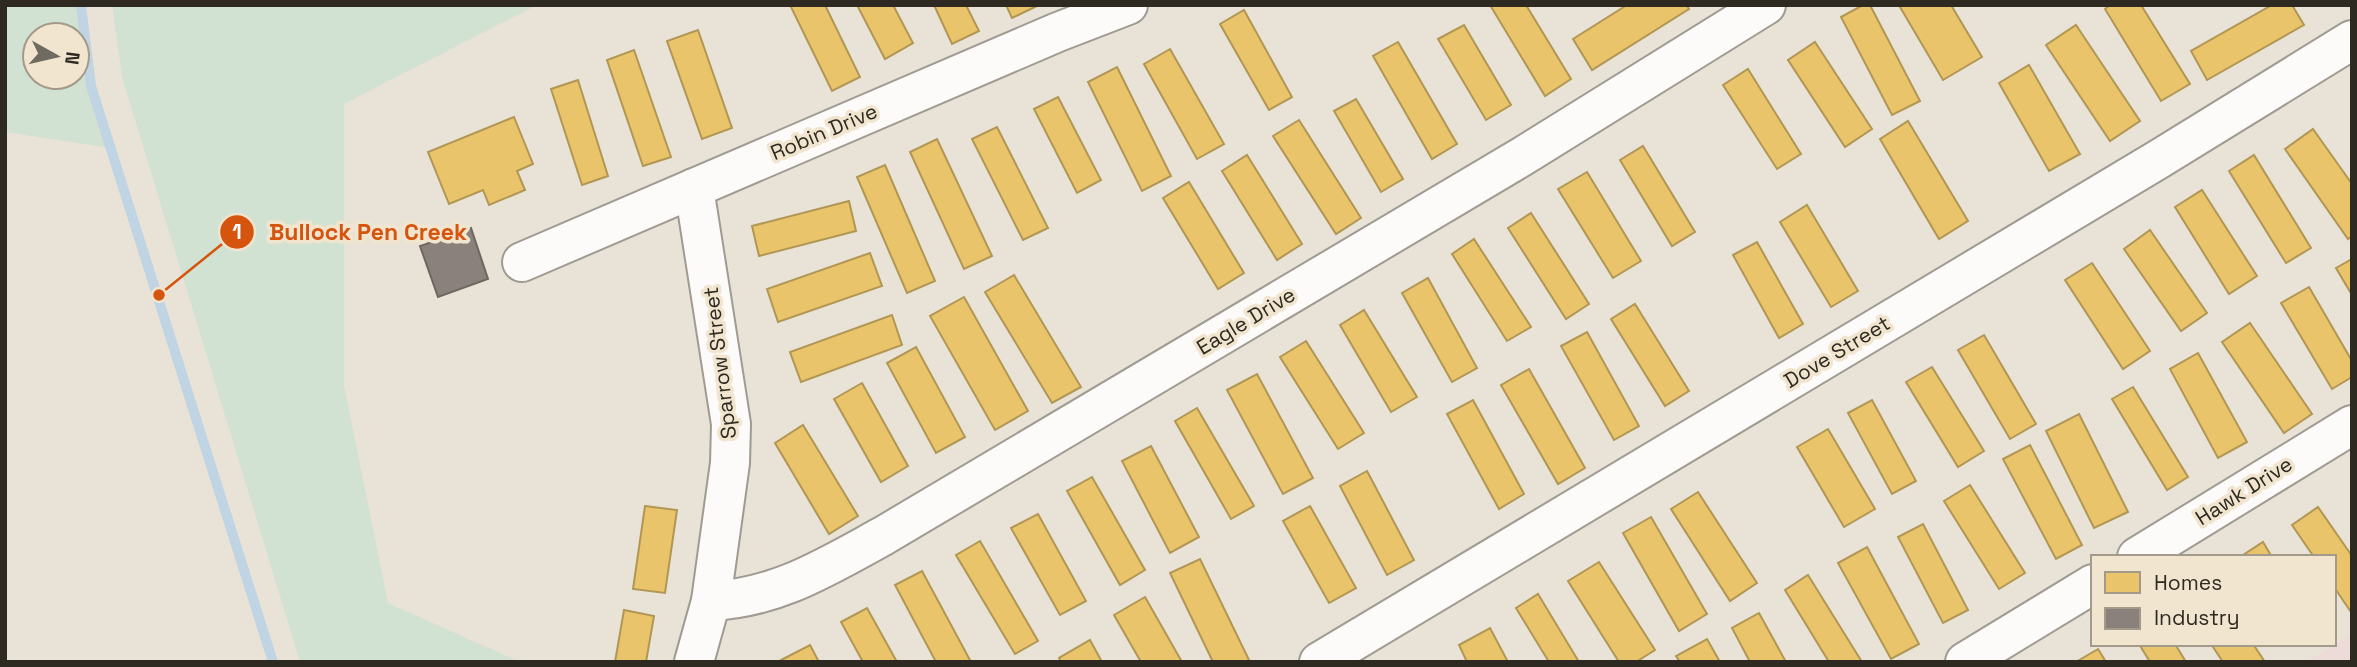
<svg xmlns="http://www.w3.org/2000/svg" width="2357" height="667" font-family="'Space Grotesk',sans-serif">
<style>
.commercial{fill:#ecdbd8}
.green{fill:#d1e1d2;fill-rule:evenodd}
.homes{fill:#e9c46a;stroke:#b19654;stroke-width:2}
.industry{fill:#8a817c;stroke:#6e6761;stroke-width:2}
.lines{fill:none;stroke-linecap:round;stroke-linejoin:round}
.stream{stroke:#c1d4e4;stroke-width:10}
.minor-casing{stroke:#9f9b92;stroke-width:42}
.minor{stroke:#fcfbf9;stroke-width:38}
.labels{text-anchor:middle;stroke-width:7;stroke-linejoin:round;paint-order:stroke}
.street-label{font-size:21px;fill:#2e2a21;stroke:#f1e5cf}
.leader{fill:none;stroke:#d5540e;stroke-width:2.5}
.callout-dot{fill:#d5540e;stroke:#f1e5cf;stroke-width:2.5}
.mark-label{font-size:21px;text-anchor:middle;font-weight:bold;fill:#fff}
.callout-label{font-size:23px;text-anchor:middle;font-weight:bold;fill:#d5540e;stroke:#f1e5cf;stroke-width:7;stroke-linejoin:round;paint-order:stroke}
</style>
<rect width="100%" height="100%" fill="#e9e3d7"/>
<!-- commercial -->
<path class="commercial" d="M 2352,634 L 2352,662 L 2306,662 Z"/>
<!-- green -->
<g class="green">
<path d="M 5,5 L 81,5 L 91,86 L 111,148 L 5,132 ZM 35,35 L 77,35 L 77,77 L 35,77 Z"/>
<path d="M 112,5 L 537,5 L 344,104 L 344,385 L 388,603 L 520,662 L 300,662 L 122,77 Z"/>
</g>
<!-- homes -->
<g class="homes">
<path d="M 790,5 L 825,5 L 860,77 L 832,91 Z"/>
<path d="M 857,5 L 893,5 L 913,43 L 885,59 Z"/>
<path d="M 934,5 L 966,5 L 979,31 L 952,44 Z"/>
<path d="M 1006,5 L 1039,5 L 1012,18 Z"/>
<path d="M 1490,5 L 1526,5 L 1571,79 L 1545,96 Z"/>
<path d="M 1627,5 L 1686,5 L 1689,9 L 1592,70 L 1573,39 Z"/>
<path d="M 1863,5 L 1870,5 L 1920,101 L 1892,115 L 1841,17 Z"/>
<path d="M 1903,5 L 1951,5 L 1982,57 L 1943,80 L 1900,7 Z"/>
<path d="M 2110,5 L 2141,5 L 2190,84 L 2161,101 L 2105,9 Z"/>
<path d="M 2272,5 L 2292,5 L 2304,25 L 2207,80 L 2191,51 Z"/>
<path d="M 1244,10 L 1292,97 L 1269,110 L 1220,24 Z"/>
<path d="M 1464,25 L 1511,105 L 1486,120 L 1438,39 Z"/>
<path d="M 2076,25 L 2140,121 L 2110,141 L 2046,45 Z"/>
<path d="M 698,30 L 732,128 L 702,139 L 667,41 Z"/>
<path d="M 1398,42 L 1457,144 L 1432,159 L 1373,56 Z"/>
<path d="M 1815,42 L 1872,129 L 1845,147 L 1788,60 Z"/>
<path d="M 1170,49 L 1224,144 L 1197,159 L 1144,64 Z"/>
<path d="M 634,50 L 671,157 L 643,166 L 607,60 Z"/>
<path d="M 2029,65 L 2080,154 L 2049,171 L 1999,83 Z"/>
<path d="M 1117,67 L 1171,176 L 1142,191 L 1088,82 Z"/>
<path d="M 1748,69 L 1801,154 L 1777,169 L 1723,85 Z"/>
<path d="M 578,80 L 608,176 L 582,185 L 551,89 Z"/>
<path d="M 1058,97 L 1101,180 L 1077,193 L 1034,109 Z"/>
<path d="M 1356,99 L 1403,179 L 1381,192 L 1334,111 Z"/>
<path d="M 514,117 L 533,164 L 517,171 L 525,190 L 489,205 L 483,190 L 449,204 L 428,152 Z"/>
<path d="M 1299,120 L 1361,218 L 1336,234 L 1273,136 Z"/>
<path d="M 1908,121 L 1968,221 L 1939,239 L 1880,139 Z"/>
<path d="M 997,127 L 1048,228 L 1023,240 L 972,139 Z"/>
<path d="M 2313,129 L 2352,184 L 2352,236 L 2348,239 L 2285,149 Z"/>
<path d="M 937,139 L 992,256 L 964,269 L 910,152 Z"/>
<path d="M 1643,146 L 1695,232 L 1672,246 L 1620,160 Z"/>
<path d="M 1247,155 L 1302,244 L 1277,260 L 1222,171 Z"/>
<path d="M 2254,155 L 2311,248 L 2286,263 L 2229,171 Z"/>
<path d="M 885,165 L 935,281 L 907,293 L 857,177 Z"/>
<path d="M 1587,172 L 1641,261 L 1613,278 L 1558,189 Z"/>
<path d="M 1189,182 L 1244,273 L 1218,289 L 1163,198 Z"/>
<path d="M 2202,190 L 2257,276 L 2229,294 L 2175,207 Z"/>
<path d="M 849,201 L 856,231 L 759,256 L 752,226 Z"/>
<path d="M 1807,205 L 1858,291 L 1831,307 L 1780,222 Z"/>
<path d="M 1531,213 L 1589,304 L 1566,319 L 1508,228 Z"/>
<path d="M 2150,230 L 2207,313 L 2181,331 L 2124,249 Z"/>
<path d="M 1474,239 L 1531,327 L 1507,341 L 1452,254 Z"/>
<path d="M 1757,242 L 1803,324 L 1779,338 L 1733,255 Z"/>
<path d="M 870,253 L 882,286 L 778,322 L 767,289 Z"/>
<path d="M 2352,259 L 2352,295 L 2336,268 Z"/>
<path d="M 2092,263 L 2150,351 L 2123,369 L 2065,280 Z"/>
<path d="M 1014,275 L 1081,387 L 1052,403 L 985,292 Z"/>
<path d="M 1428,278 L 1477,368 L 1452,382 L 1402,293 Z"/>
<path d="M 2309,287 L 2352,361 L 2352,377 L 2332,389 L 2281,303 Z"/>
<path d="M 964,297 L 1028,411 L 995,430 L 930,316 Z"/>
<path d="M 1635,304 L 1689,391 L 1665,406 L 1611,319 Z"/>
<path d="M 1364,310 L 1417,397 L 1391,412 L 1340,325 Z"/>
<path d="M 892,315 L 902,345 L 801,382 L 790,352 Z"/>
<path d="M 2250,323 L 2312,414 L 2284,433 L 2222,342 Z"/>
<path d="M 1587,332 L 1639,426 L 1614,440 L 1561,346 Z"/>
<path d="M 1984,335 L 2036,424 L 2010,439 L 1958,350 Z"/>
<path d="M 1306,341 L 1364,433 L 1338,449 L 1280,357 Z"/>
<path d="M 916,347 L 965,437 L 936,453 L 887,363 Z"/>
<path d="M 2198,353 L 2247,442 L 2218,458 L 2170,369 Z"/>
<path d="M 1932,367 L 1984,451 L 1958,467 L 1906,382 Z"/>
<path d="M 1529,369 L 1585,468 L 1558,484 L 1501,385 Z"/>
<path d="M 1257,374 L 1313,478 L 1283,494 L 1227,390 Z"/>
<path d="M 862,383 L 908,466 L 881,482 L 834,399 Z"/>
<path d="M 2133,387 L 2188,477 L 2167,490 L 2112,399 Z"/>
<path d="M 1473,400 L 1524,494 L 1499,509 L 1447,414 Z"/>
<path d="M 1872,400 L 1916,481 L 1892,494 L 1848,413 Z"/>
<path d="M 1197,408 L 1254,506 L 1231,519 L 1175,421 Z"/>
<path d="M 2079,414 L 2128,512 L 2094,528 L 2046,431 Z"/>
<path d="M 803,425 L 858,516 L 829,534 L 775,443 Z"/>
<path d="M 1828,429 L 1875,509 L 1844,527 L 1797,447 Z"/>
<path d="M 2030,445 L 2082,545 L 2056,559 L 2003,459 Z"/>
<path d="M 1151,446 L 1199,537 L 1170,553 L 1122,461 Z"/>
<path d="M 1367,471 L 1414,560 L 1387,575 L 1340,486 Z"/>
<path d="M 1092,477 L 1145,570 L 1120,585 L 1067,491 Z"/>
<path d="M 1970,485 L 2025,573 L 1999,589 L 1944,501 Z"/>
<path d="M 1698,492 L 1757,583 L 1730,601 L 1671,509 Z"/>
<path d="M 645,506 L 677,510 L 665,593 L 633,589 Z"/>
<path d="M 1310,506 L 1356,588 L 1329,603 L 1283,521 Z"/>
<path d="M 2318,507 L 2352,556 L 2351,612 L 2334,587 L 2334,557 L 2314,557 L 2292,525 Z"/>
<path d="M 1038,514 L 1086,601 L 1060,615 L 1011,528 Z"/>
<path d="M 1651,517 L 1707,614 L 1679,631 L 1623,533 Z"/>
<path d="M 1923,524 L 1968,610 L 1943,623 L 1898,537 Z"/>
<path d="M 980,541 L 1038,641 L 1015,654 L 956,555 Z"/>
<path d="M 2263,542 L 2272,557 L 2240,557 Z"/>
<path d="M 1867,547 L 1919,644 L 1891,659 L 1838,563 Z"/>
<path d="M 1200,559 L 1250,662 L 1213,662 L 1170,573 Z"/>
<path d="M 1599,562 L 1655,650 L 1636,662 L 1619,662 L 1568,581 Z"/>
<path d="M 922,571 L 971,662 L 936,662 L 895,585 Z"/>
<path d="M 1808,575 L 1862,662 L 1829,662 L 1785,590 Z"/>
<path d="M 1538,594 L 1579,662 L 1549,662 L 1516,608 Z"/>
<path d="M 1145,597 L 1182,662 L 1141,662 L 1114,615 Z"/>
<path d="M 867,608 L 897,662 L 863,662 L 841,622 Z"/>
<path d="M 624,610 L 654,616 L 646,662 L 615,662 Z"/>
<path d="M 1759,613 L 1786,662 L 1750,662 L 1732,628 Z"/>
<path d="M 1490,628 L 1508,662 L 1467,662 L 1459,645 Z"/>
<path d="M 1707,639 L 1720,662 L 1680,662 L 1676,656 Z"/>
<path d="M 1090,640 L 1102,662 L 1061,662 L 1059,658 Z"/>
<path d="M 2139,644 L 2175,644 L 2186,662 L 2150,662 Z"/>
<path d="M 2211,644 L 2253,644 L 2265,662 L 2223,662 Z"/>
<path d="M 810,645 L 819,662 L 782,662 L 781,660 Z"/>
<path d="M 2098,649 L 2106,662 L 2076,662 Z"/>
</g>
<!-- industry -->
<path class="industry" d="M 471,228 L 488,279 L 438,297 L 420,246 Z"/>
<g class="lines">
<!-- stream -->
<path class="stream" d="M 81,5 L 91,86 L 273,662"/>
<!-- minor casing -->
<g class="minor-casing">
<g id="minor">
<path d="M 522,262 L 1058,32 L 1128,5"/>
<path d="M 2137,557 L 2352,425"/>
<path d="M 711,601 C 777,598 826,567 883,536 L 1523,156 L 1766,5"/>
<path d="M 694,662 L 711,601 L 730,463 L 731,424 L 694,188"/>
<path d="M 1319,662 L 2159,159 L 2352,40"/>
<path d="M 1965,662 L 2093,584"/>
</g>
</g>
<!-- minor -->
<use href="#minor" class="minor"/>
</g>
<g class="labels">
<!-- street labels -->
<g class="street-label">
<text transform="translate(824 132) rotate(-23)" y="7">Robin Drive</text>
<text transform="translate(1246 321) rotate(-31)" y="7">Eagle Drive</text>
<text transform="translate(1837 352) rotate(-31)" y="7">Dove Street</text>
<text transform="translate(720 363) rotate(-97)" y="7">Sparrow Street</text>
<text transform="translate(2244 491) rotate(-32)" y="7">Hawk Drive</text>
</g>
</g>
<!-- callouts -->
<path class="leader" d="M159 295L237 232"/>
<g class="callout-dot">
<circle cx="159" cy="295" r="7"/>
<circle cx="237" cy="232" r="18"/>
</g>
<g class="mark-label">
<text x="237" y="239">1</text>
</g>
<g class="callout-label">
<text x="368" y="240">Bullock Pen Creek</text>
</g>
<!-- border -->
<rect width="2357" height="667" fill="none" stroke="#2e2a21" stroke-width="14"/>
<!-- legend -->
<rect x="2091" y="555" width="245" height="91" fill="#f1e5cf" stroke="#a39a89" stroke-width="2"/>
<rect x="2105" y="572" width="35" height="21" fill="#e9c46a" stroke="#a39a89" stroke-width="2"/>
<text x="2154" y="590" font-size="21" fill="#2e2a21">Homes</text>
<rect x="2105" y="608" width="35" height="21" fill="#8a817c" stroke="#a39a89" stroke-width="2"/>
<text x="2154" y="625" font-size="21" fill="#2e2a21">Industry</text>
<!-- north arrow -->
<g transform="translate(56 56) rotate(98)"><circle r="33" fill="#f1e5cf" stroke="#a39a89" stroke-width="2"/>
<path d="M0-5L12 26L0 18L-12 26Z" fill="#6f6b61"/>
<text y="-10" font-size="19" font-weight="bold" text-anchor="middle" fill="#2e2a21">N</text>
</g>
</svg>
